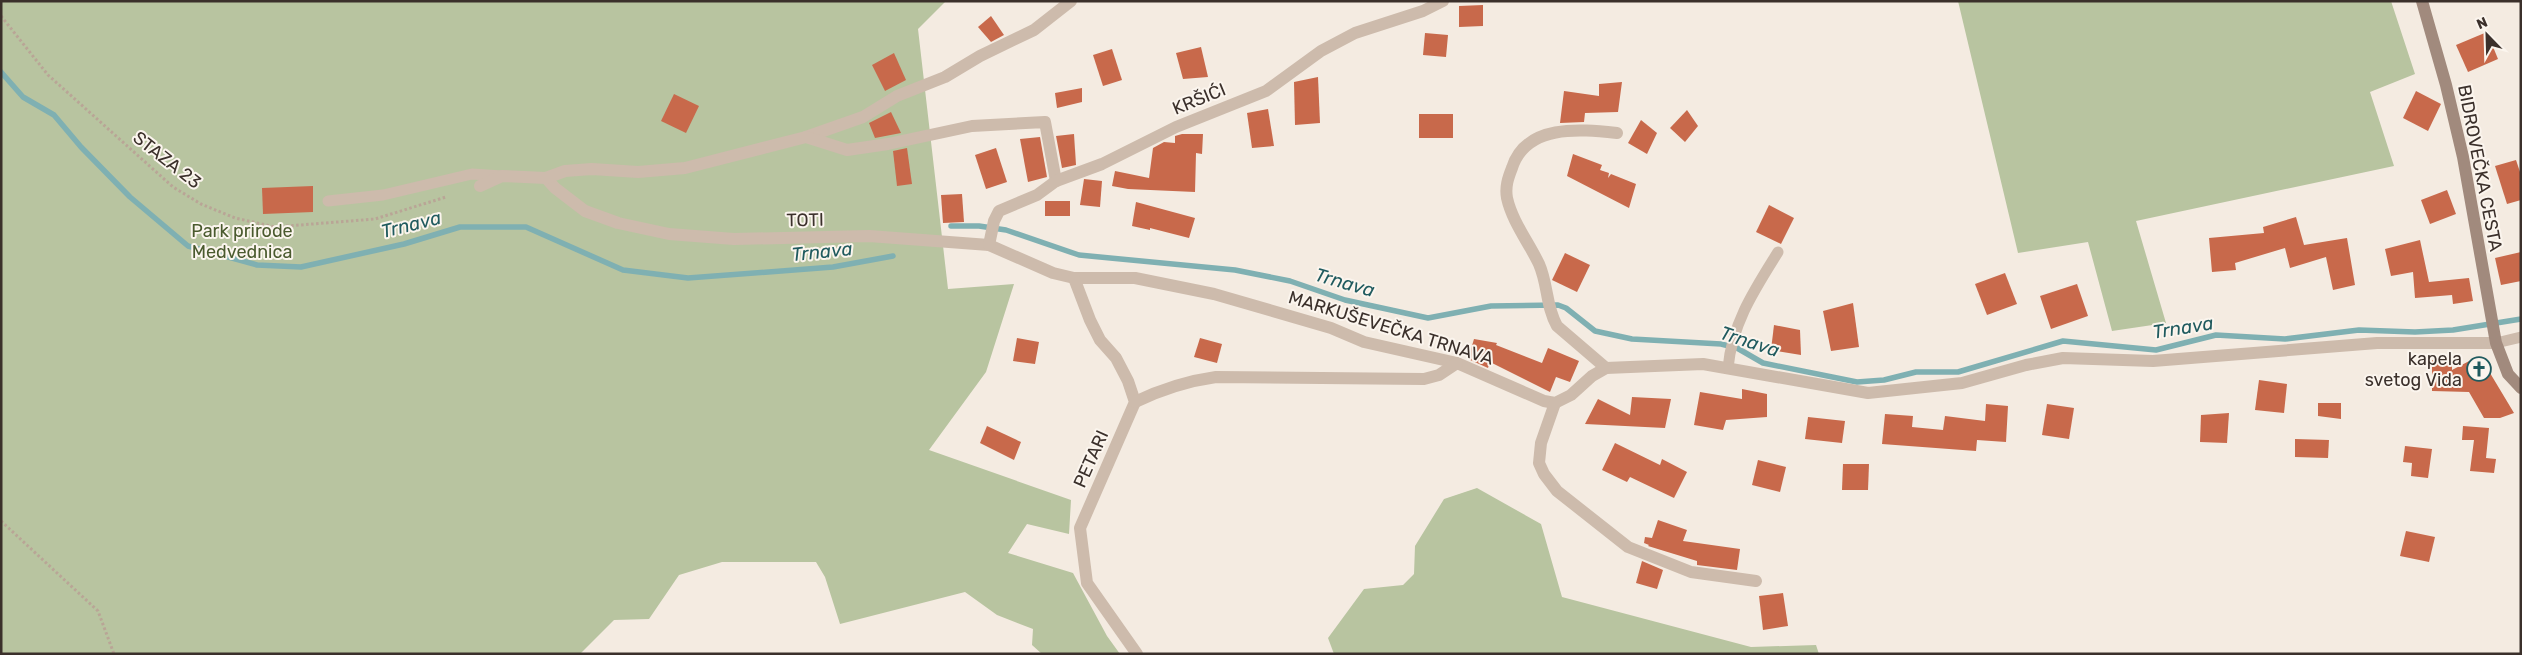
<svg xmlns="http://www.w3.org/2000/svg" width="2522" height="655" font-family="Rubik,sans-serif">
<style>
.green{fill:#b8c4a0}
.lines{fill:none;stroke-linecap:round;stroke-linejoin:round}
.stream{stroke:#7fb0b2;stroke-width:5.5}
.building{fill:#c8694b}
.path{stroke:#b9a596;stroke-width:3;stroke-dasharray:2.5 2.5;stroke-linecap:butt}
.lane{stroke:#cdbbac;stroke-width:11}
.street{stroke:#cdbbac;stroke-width:12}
.secondary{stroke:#a18a7d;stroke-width:12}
.labels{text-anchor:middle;stroke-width:4;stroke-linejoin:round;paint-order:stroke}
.street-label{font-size:18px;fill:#3b302b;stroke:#fbf5ee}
.park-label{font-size:18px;fill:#4a5a2e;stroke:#fbf5ee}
.poi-label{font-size:18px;fill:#3b302b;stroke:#fbf5ee;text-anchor:end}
.water-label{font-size:19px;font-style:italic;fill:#1f5a5e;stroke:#fbf5ee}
</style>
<rect width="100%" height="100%" fill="#f4ebe1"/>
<!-- green -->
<g class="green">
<path d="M 1,1 L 946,1 L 918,29 L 948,289 L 1014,284 L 986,372 L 929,450 L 1071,500 L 1069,534 L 1027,524 L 1008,553 L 1073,573 L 1107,636 L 1120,654 L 1042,654 L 1032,645 L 1033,629 L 997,615 L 965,592 L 840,624 L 825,577 L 816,562 L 722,562 L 679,575 L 649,619 L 614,620 L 580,654 L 1,654 Z"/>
<path d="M 1958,1 L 2391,1 L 2415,74 L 2370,92 L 2394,166 L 2136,221 L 2166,323 L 2112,331 L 2088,242 L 2018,253 Z"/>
<path d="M 1477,488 L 1541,524 L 1562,597 L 1751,647 L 1816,645 L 1819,654 L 1334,654 L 1328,638 L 1364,589 L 1403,585 L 1414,574 L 1415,546 L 1444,499 Z"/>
</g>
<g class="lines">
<!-- stream -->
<g class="stream">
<path d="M 1,72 L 23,97 L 54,115 L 81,147 L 130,197 L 188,246 L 257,265 L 301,267 L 404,244 L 460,227 L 526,227 L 623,270 L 688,278 L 833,267 L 893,256"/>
<path d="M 951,226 L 979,226 L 1006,230 L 1079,255 L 1235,270 L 1290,281 L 1345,300 L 1428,318 L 1491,306 L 1558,305 L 1566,308 L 1595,331 L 1632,339 L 1721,344 L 1737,348 L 1763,363 L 1857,382 L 1884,380 L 1916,372 L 1958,372 L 2063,341 L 2156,350 L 2216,335 L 2285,339 L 2359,330 L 2415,332 L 2453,330 L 2521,319"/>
</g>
</g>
<!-- building -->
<g class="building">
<path d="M 1483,5 L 1483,26 L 1459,27 L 1459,6 Z"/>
<path d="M 991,16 L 1004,35 L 991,42 L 978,27 Z"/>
<path d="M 2487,32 L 2498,59 L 2468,72 L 2456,45 Z"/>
<path d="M 1425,33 L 1448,35 L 1446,57 L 1423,55 Z"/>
<path d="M 1201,47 L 1208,77 L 1183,79 L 1176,53 Z"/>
<path d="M 1112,49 L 1122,80 L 1103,86 L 1093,55 Z"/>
<path d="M 894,53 L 906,80 L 885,91 L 872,65 Z"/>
<path d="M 1318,77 L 1320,123 L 1295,125 L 1294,82 Z"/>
<path d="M 1622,82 L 1618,112 L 1585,113 L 1584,122 L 1560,123 L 1564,91 L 1599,96 L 1599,84 Z"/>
<path d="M 1082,88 L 1082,102 L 1057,108 L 1055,93 Z"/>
<path d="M 2416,91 L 2441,104 L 2428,131 L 2403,118 Z"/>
<path d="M 674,94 L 699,106 L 686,133 L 661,121 Z"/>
<path d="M 1268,109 L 1274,146 L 1252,148 L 1247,113 Z"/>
<path d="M 1687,110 L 1698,126 L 1685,142 L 1670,128 Z"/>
<path d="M 891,112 L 901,133 L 875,138 L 869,123 Z"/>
<rect x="1419" y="114" width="34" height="24"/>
<path d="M 1641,120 L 1657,133 L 1647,154 L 1628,143 Z"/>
<path d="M 1074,134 L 1076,165 L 1062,168 L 1056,136 Z"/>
<path d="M 1182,134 L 1203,134 L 1202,154 L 1196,153 L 1195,192 L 1128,189 L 1112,186 L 1115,171 L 1149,178 L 1153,148 L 1164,142 L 1175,143 L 1175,136 Z"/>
<path d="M 1040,137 L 1047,177 L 1028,182 L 1020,139 Z"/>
<path d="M 907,148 L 912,184 L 897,186 L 893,151 Z"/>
<path d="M 996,148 L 1007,182 L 986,189 L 975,155 Z"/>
<path d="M 1573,154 L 1602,165 L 1600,170 L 1609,173 L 1608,178 L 1611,174 L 1636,184 L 1629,208 L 1567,176 Z"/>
<path d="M 2516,160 L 2521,175 L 2521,200 L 2507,204 L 2495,166 Z"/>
<path d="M 1084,179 L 1102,181 L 1100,207 L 1080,205 Z"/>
<path d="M 313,186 L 313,212 L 263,214 L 262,188 Z"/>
<path d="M 2447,190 L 2456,214 L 2430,224 L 2421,200 Z"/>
<path d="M 962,194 L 964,222 L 943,223 L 941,195 Z"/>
<rect x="1045" y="201" width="25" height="15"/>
<path d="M 1136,202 L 1195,218 L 1189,238 L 1150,228 L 1150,230 L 1132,226 Z"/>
<path d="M 1769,205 L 1794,218 L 1781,244 L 1756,232 Z"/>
<path d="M 2296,217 L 2304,245 L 2347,238 L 2355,285 L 2333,290 L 2326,257 L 2290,268 L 2285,248 L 2235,263 L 2236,270 L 2212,272 L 2209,238 L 2264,233 L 2263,227 Z"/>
<path d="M 2420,240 L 2429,282 L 2469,278 L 2473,301 L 2453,304 L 2452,295 L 2415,298 L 2413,272 L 2391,276 L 2385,249 Z"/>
<path d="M 2521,252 L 2521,281 L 2501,285 L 2495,258 Z"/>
<path d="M 1565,253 L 1590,265 L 1577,292 L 1552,280 Z"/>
<path d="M 2005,273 L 2017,304 L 1987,315 L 1975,284 Z"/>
<path d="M 2077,284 L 2088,316 L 2051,329 L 2040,296 Z"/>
<path d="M 1853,303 L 1859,347 L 1831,351 L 1823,311 Z"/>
<path d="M 1774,325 L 1800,330 L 1801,355 L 1771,350 Z"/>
<path d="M 1017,338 L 1039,342 L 1035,364 L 1013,361 Z"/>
<path d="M 1200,338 L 1222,344 L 1217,363 L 1194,357 Z"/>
<path d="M 1474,339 L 1497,343 L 1496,345 L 1542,363 L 1548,348 L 1579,361 L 1570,382 L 1556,377 L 1550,392 L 1490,362 L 1488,368 L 1468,359 Z"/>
<path d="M 2475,358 L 2477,363 L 2481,361 L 2484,363 L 2514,413 L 2500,418 L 2484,418 L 2469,392 L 2432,391 L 2432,360 L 2452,360 L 2452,370 Z"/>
<path d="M 2259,380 L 2287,384 L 2284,413 L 2255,410 Z"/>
<path d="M 1742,389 L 1767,394 L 1767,417 L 1726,420 L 1723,430 L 1694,425 L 1700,392 L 1742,399 Z"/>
<path d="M 1632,397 L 1671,399 L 1665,428 L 1585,424 L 1598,399 L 1630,415 Z"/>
<path d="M 2318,403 L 2341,403 L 2341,419 L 2318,416 Z"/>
<path d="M 1986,404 L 2008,406 L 2006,442 L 1977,440 L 1976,451 L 1882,444 L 1885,414 L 1913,416 L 1912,427 L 1943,430 L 1945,416 L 1985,421 Z"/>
<path d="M 2047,404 L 2074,408 L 2069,439 L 2042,435 Z"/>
<path d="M 2229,413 L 2227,443 L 2200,442 L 2201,415 Z"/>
<path d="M 1808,417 L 1845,421 L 1842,443 L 1805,439 Z"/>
<path d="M 987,426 L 1021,442 L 1014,460 L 980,443 Z"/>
<path d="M 2463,426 L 2489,428 L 2486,458 L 2496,459 L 2494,473 L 2470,471 L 2474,440 L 2462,440 Z"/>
<path d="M 2295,439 L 2329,440 L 2328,458 L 2295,457 Z"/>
<path d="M 1615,443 L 1660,465 L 1662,459 L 1687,472 L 1674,498 L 1630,477 L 1627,482 L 1602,470 Z"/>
<path d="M 2405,446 L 2432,449 L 2428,478 L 2411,476 L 2412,463 L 2403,462 Z"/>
<path d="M 1758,460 L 1786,467 L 1780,492 L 1752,485 Z"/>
<path d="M 1843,464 L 1869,464 L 1868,490 L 1842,490 Z"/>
<path d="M 1658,520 L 1687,530 L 1683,541 L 1740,549 L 1737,570 L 1697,565 L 1697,561 L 1648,546 L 1649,545 L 1644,543 L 1645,537 L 1652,538 Z"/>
<path d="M 2406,531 L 2435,537 L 2429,562 L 2400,556 Z"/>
<path d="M 1642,561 L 1663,570 L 1657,589 L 1636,583 Z"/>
<path d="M 1783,593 L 1788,626 L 1763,630 L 1759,596 Z"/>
</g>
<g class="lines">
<!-- path -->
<g class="path">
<path d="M 1,16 L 48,75 L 173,187 L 201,204 L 235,218 L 275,227 L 375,219 L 446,197"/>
<path d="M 1,521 L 98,611 L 114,654"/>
</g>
<!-- lane -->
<g class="lane">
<path d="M 328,201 L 383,195 L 472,174 L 502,176"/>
<path d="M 2496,343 L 2521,337"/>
<path d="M 1728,368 C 1732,323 1755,289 1778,252"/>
</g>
<!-- street -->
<g class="street">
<path d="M 806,137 L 863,117 L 897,96 L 945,77 L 980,56 L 1034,30 L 1071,1"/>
<path d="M 546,178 L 555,188 L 585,211 L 618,223 L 669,234 L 734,239 L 869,236 L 989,245 L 1053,273 L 1074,278 L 1135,278 L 1214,294 L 1331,328 L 1364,342 L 1457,363 L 1544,401 L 1555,403 L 1571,395 L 1592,376 L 1606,368 L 1703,364 L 1868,393 L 1962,383 L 2026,365 L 2063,358 L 2153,361 L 2377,343 L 2496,343"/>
<path d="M 480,186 L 502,176 L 546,178 L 565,171 L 592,169 L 638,172 L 685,168 L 806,137 L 847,150 L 888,144 L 972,126 L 1045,122 L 1056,181"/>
<path d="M 989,245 L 994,221 L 999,211 L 1037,195 L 1056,181 L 1102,164 L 1176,127 L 1266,91 L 1321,51 L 1355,33 L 1423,11 L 1443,1"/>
<path d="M 1074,278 L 1090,320 L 1100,340 L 1116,358 L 1128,381 L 1135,402 L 1080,528 L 1087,583 L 1137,654"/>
<path d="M 1606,368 L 1557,326 C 1546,307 1548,284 1539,264 C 1529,243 1512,221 1507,198 C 1505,187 1508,178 1512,168 C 1526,124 1579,129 1617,133"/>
<path d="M 1135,402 C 1162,389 1187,381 1216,377 L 1424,379 L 1439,375 L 1457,363"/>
<path d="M 1555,403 L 1541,443 L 1539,463 L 1544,474 L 1557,491 L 1628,547 L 1691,572 L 1756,581"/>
</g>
<!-- secondary -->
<path class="secondary" d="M 2422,1 L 2446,85 L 2463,157 L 2496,343 L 2508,374 L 2521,388"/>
</g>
<!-- icons -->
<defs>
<g id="church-ring" transform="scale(1.25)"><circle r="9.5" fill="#fbf5ee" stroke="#1f5a5e" stroke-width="1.5"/><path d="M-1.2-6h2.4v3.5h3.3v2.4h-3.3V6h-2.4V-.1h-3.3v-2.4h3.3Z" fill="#1f5a5e"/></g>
</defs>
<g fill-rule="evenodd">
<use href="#church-ring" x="2479" y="369"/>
</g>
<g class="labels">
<!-- street labels -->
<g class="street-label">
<text transform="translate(1199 99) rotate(-22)" y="6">KRŠIĆI</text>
<text transform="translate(167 160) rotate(38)" y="6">STAZA 23</text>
<text transform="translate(2480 168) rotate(79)" y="6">BIDROVEČKA CESTA</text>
<text transform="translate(805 220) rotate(-1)" y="6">TOTI</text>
<text transform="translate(1391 328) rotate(17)" y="6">MARKUŠEVEČKA TRNAVA</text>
<text transform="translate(1091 459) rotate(-66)" y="6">PETARI</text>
</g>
<!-- park labels -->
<g class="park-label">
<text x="242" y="237">Park prirode<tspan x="242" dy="21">Medvednica</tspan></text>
</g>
<!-- poi labels -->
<g class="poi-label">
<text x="2462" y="365">kapela<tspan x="2462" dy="21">svetog Vida</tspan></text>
</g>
<!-- water labels -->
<g class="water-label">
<text transform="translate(411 224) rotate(-14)" y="7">Trnava</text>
<text transform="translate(822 251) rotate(-6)" y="7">Trnava</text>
<text transform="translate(1345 282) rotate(16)" y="7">Trnava</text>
<text transform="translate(2183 327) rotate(-9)" y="7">Trnava</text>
<text transform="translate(1750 341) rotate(18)" y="7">Trnava</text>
</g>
</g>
<!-- border -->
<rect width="2522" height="655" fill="none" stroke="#3b302b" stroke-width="5"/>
<!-- north arrow -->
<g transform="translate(2487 35) rotate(337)" stroke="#fbf5ee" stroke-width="4" paint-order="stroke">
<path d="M0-4L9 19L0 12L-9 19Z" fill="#3b302b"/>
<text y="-8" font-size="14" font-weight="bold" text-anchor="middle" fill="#3b302b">N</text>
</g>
</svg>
